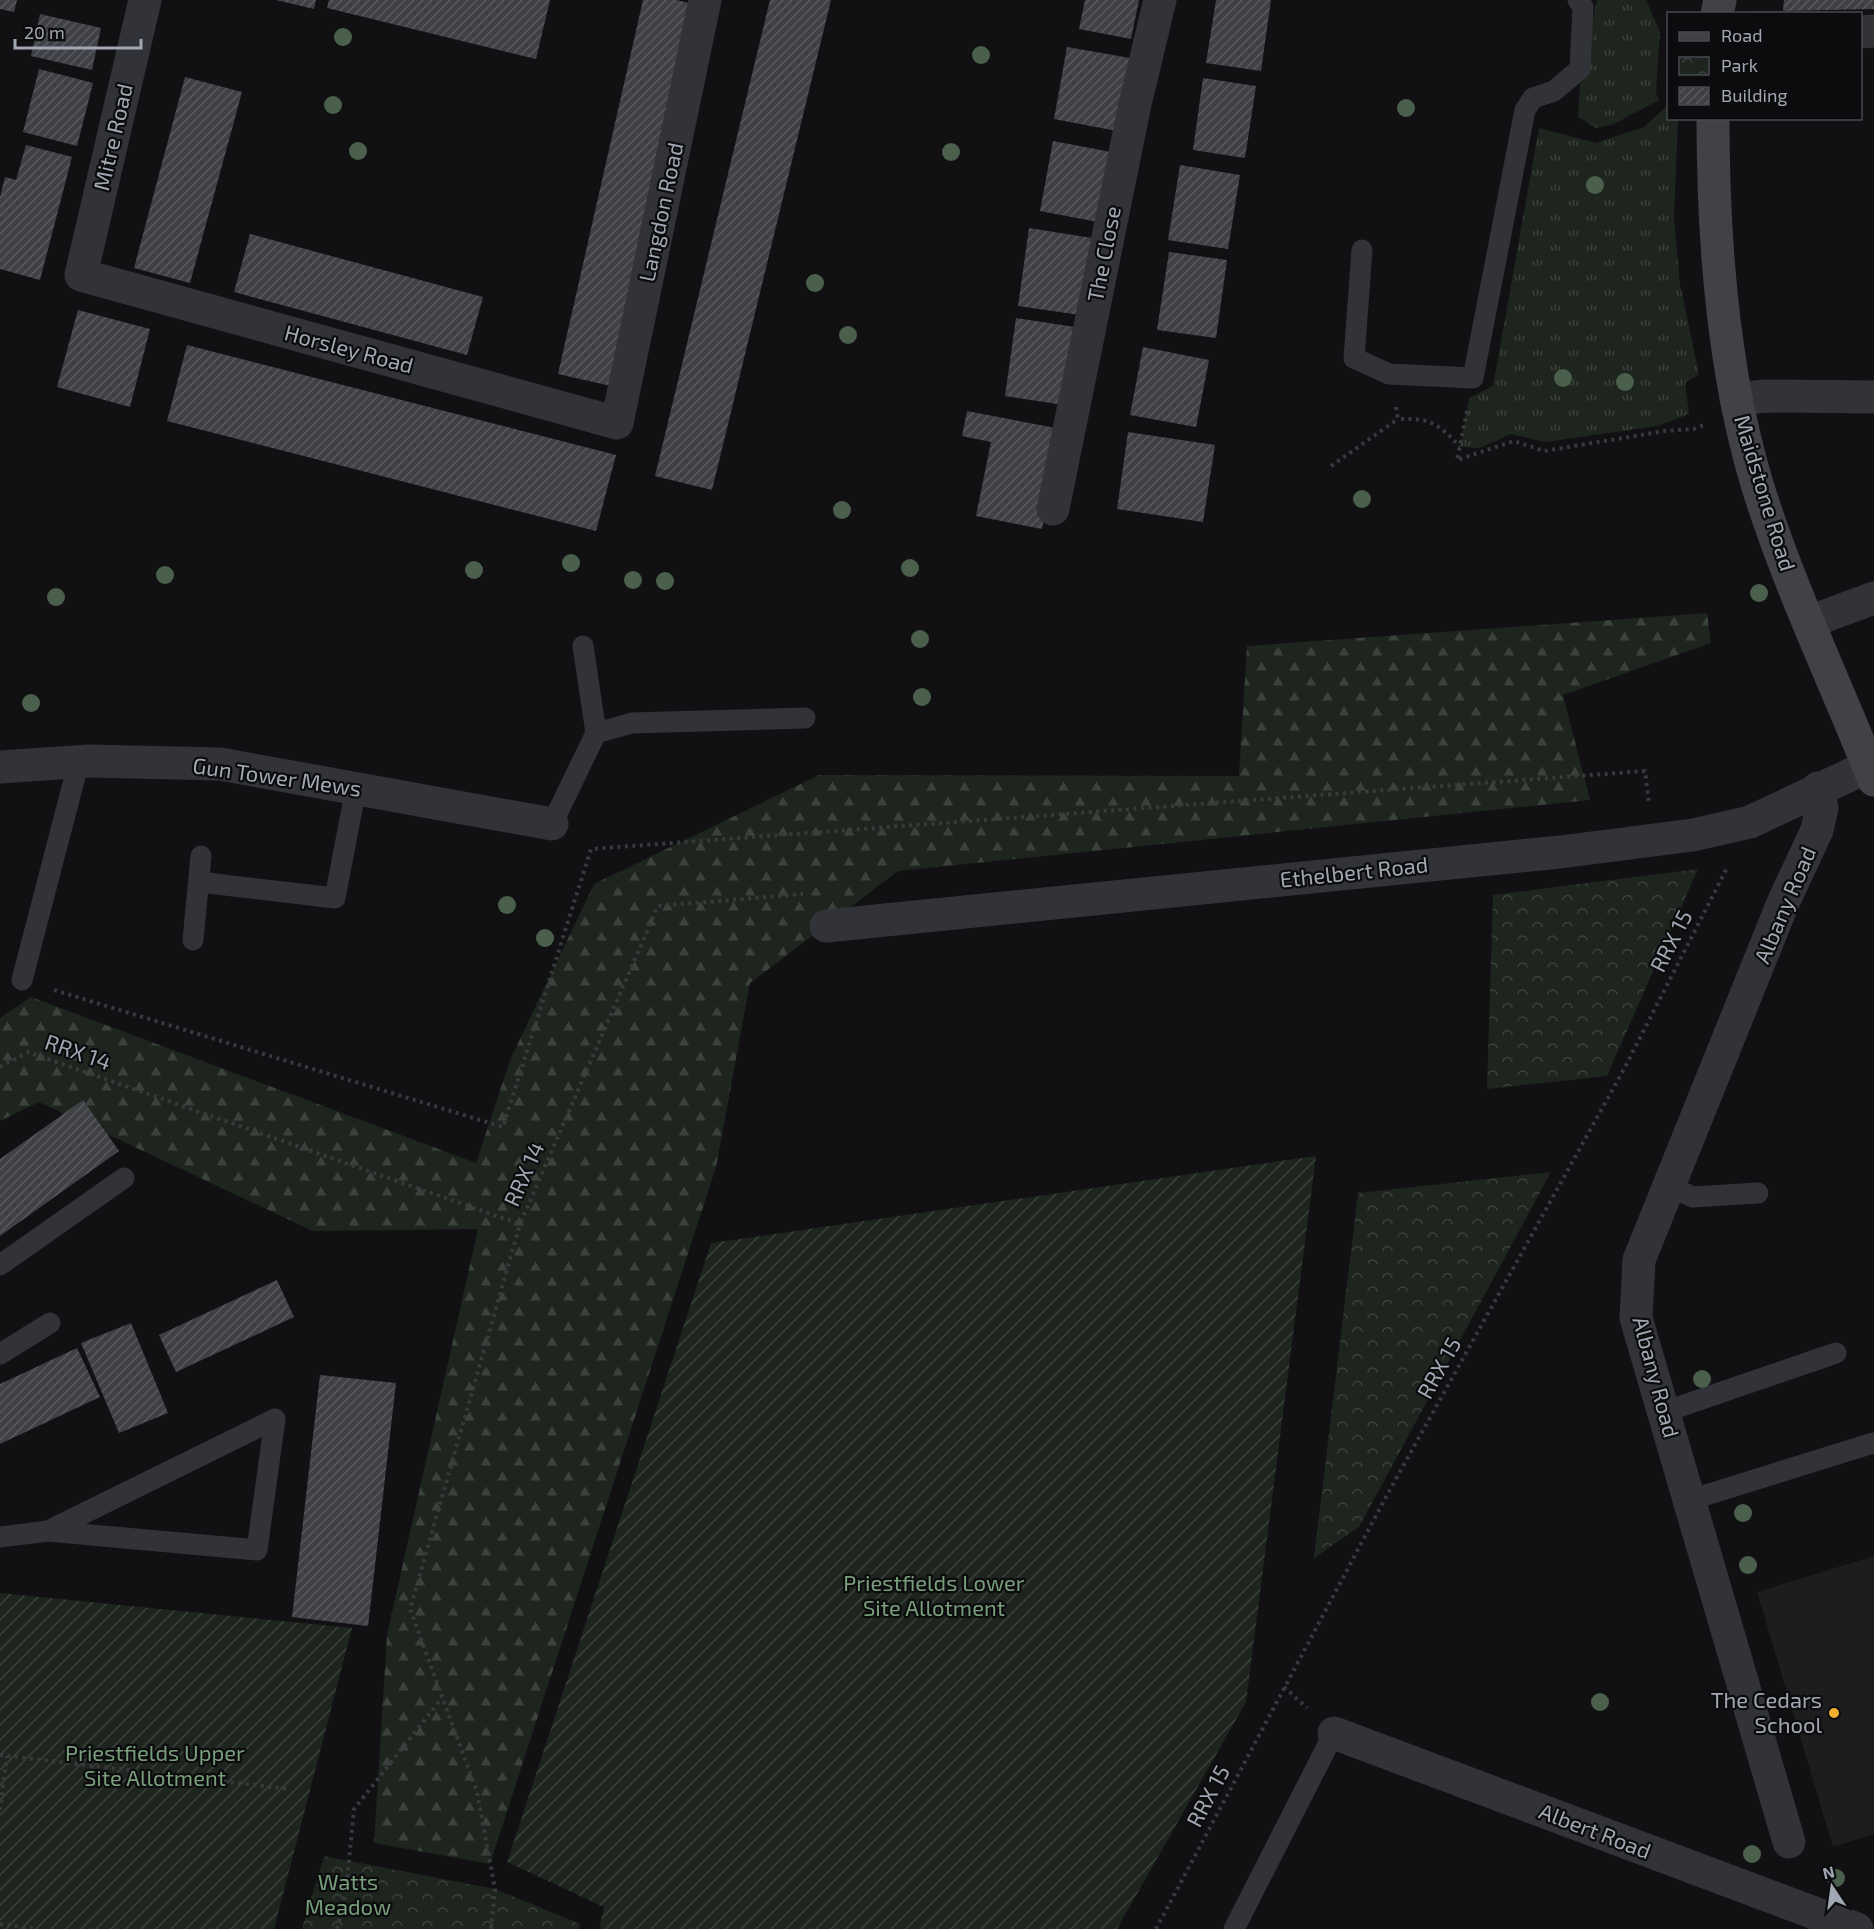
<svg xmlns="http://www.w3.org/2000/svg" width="1874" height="1929" font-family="'Exo 2',sans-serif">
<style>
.built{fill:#1d1d20}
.grass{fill:url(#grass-tufts)}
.forest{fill:url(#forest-firs)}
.park{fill:url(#park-crowns)}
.garden{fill:url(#garden-furrows)}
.building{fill:url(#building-hatch)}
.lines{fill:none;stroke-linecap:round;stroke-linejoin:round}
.path{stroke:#383a3e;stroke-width:4;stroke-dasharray:3 4.5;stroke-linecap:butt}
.service{stroke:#323338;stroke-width:21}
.minor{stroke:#323338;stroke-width:33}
.secondary{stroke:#404247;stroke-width:33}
.tree{fill:#4a5f4c}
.poi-dot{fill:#f0ac2c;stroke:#0c0c0e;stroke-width:2}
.labels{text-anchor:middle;stroke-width:4.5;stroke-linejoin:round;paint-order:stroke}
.street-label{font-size:22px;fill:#a2a8b3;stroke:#0c0c0e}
.park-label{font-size:22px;fill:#799e7b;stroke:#0c0c0e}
.poi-label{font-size:22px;fill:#a2a8b3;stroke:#0c0c0e;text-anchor:end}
</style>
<defs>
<pattern id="grass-tufts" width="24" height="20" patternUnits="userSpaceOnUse" patternTransform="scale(1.5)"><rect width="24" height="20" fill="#1d251e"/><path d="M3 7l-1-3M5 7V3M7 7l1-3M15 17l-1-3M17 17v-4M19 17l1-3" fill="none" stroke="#3b423c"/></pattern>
<pattern id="forest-firs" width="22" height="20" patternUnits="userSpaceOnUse" patternTransform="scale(1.5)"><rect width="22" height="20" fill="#1d251e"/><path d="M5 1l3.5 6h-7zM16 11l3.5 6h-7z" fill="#3b423c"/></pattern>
<pattern id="park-crowns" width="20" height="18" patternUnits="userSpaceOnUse" patternTransform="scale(1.5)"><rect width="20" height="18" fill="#1d251e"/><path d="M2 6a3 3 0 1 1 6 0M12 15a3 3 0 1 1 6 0" fill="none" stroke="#3b423c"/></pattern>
<pattern id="garden-furrows" width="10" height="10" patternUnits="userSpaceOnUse" patternTransform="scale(1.5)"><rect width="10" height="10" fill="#1d251e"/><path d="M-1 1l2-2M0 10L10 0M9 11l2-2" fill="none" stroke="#3b423c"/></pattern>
<pattern id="building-hatch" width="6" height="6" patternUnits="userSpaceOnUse" patternTransform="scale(1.5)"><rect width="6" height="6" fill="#404146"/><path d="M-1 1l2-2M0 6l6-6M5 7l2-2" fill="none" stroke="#585a5e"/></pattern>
</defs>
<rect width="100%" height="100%" fill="#111113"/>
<!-- built -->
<path class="built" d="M 1874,1556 L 1874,1834 L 1833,1847 L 1757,1592 Z"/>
<!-- grass -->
<g class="grass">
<path d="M 1597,0 L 1646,0 L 1660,32 L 1656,93 L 1659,100 L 1612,125 L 1596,128 L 1578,117 L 1580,83 Z"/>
<path d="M 1668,105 L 1668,118 L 1678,119 L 1674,219 L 1680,284 L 1699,374 L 1685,383 L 1689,414 L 1658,426 L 1545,442 L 1511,434 L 1479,448 L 1460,447 L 1469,398 L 1493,386 L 1539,128 L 1596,143 L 1644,127 Z"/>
</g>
<!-- forest -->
<path class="forest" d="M 1707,613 L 1711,643 L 1563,695 L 1590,800 L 898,871 L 750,983 L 716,1167 L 490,1864 L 374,1843 L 387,1635 L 478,1229 L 313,1231 L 39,1102 L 0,1121 L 0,1018 L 31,997 L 476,1163 L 510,1060 L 594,884 L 819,775 L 1239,776 L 1247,646 Z"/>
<!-- park -->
<g class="park">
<path d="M 1698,869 L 1607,1076 L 1487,1089 L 1493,895 Z"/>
<path d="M 1551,1172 L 1359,1527 L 1314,1558 L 1358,1193 Z"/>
<path d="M 324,1856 L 495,1889 L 580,1924 L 579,1929 L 302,1929 Z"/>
</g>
<!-- garden -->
<g class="garden">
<path d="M 1316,1156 L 1246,1702 L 1117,1929 L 599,1929 L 604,1907 L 507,1862 L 711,1243 Z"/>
<path d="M 0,1593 L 352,1628 L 274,1929 L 0,1929 Z"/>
</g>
<!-- building -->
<g class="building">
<path d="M 0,0 L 17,0 L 14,12 L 0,9 Z"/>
<path d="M 276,0 L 316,0 L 314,9 Z"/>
<path d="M 329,0 L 550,0 L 536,59 L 327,8 Z"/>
<path d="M 643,0 L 676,0 L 698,5 L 611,386 L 558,374 Z"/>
<path d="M 770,0 L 831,0 L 712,490 L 655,476 Z"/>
<path d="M 1085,0 L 1139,0 L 1131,39 L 1079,29 Z"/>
<path d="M 1216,0 L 1271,0 L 1261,71 L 1206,63 Z"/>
<path d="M 1784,0 L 1874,0 L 1874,9 L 1783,11 Z"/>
<path d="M 40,14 L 101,28 L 92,70 L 31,56 Z"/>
<path d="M 1067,47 L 1130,58 L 1117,131 L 1054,119 Z"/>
<path d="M 39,69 L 93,83 L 77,146 L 23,132 Z"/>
<path d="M 185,77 L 242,92 L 190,283 L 134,268 Z"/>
<path d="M 1203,78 L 1256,86 L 1245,158 L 1193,150 Z"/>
<path d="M 1053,141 L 1111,152 L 1098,222 L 1040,211 Z"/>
<path d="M 26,145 L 72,157 L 40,280 L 0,269 L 0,197 L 5,177 L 16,180 Z"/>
<path d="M 1180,165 L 1240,175 L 1228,249 L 1168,240 Z"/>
<path d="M 1029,228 L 1092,238 L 1080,315 L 1018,306 Z"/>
<path d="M 250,234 L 483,297 L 467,355 L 234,292 Z"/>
<path d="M 1169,252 L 1227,260 L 1216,338 L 1157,330 Z"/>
<path d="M 78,310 L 150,329 L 130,407 L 57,387 Z"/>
<path d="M 1016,318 L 1075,327 L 1064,405 L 1005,396 Z"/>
<path d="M 187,345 L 616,455 L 596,531 L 167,421 Z"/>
<path d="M 1143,347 L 1209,360 L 1196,427 L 1130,415 Z"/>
<path d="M 967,411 L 1061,429 L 1042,529 L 976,516 L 991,442 L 962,436 Z"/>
<path d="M 1128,432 L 1215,445 L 1203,522 L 1117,509 Z"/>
<path d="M 83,1100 L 119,1151 L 0,1236 L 0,1159 Z"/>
<path d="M 277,1280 L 294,1317 L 176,1372 L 159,1335 Z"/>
<path d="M 131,1323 L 168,1413 L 119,1433 L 81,1343 Z"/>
<path d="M 77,1348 L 100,1397 L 0,1444 L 0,1384 Z"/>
<path d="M 320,1375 L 396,1383 L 368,1626 L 292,1617 Z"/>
</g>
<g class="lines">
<!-- path -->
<g class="path">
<path d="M 1757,13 L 1827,13"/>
<path d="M 1396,407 L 1398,419 C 1430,418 1438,423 1460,447"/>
<path d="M 1467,411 L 1457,460 L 1514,441 L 1544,451 L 1665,431 L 1694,429 L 1704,425"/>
<path d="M 1331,466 L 1398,419"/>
<path d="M 54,990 L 503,1127 L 591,849 L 1645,771 L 1649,803"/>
<path d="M 0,1067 L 28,1052 L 520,1224 L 658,906 L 803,894"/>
<path d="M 1284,1687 L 1307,1708"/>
<path d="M 0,1755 L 289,1789"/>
<path d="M 0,1810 L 7,1756"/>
<path d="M 0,1924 L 38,1929"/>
<path d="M 337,1929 L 346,1892 L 354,1809 L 442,1698"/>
<path d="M 491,1929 L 495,1889 L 477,1792 L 410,1609 L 520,1224"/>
<path d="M 1156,1929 L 1387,1495 L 1624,1069 L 1727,868"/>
</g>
<!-- service -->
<g class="service">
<path d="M 1362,250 L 1354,358 L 1389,374 L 1473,378 L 1525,110 L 1533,98 L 1554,91 L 1580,69 L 1583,7 L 1578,0"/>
<path d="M 596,733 L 632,723 L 805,718"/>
<path d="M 552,824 L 596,733 L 583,646"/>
<path d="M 199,882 L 335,898 L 356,788"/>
<path d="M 193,940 L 201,856"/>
<path d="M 22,980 L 79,761"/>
<path d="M 1670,1187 L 1693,1197 L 1758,1193"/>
<path d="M 0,1265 L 124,1178"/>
<path d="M 0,1354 L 50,1323"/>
<path d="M 1664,1412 L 1836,1353"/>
<path d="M 1690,1500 L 1873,1443"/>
<path d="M 0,1537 L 48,1531 L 257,1550 L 275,1419 L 48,1531"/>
<path d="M 1234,1929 L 1334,1733"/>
</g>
<!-- minor -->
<g class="minor">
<path d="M 145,0 L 81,275 L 617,423 L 705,0"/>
<path d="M 1860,32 L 1874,31"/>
<path d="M 1736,399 L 1765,396 L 1874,397"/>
<path d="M 1053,509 L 1135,104 L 1160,0"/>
<path d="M 1809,622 L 1874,598"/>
<path d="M 0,767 L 89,761 L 220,764 L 552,824"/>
<path d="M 826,926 L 1560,852 L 1693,835 L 1750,822 L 1869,766"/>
<path d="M 1334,1733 L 1857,1929"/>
<path d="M 1789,1842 L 1636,1318 L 1639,1260 L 1783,903 L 1817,830 L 1822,808 L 1818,788"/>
</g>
<!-- secondary -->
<g class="secondary">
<path d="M 1717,14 L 1720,0"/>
<path d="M 1713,118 C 1713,238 1722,368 1757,484 C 1788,585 1835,681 1874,780"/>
</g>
</g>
<!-- trees -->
<g class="tree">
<circle cx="343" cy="37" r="9"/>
<circle cx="981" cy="55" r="9"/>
<circle cx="333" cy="105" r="9"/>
<circle cx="1406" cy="108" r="9"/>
<circle cx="358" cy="151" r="9"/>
<circle cx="951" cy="152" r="9"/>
<circle cx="1595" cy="185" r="9"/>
<circle cx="815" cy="283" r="9"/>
<circle cx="848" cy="335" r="9"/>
<circle cx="1563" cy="378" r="9"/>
<circle cx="1625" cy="382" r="9"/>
<circle cx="1362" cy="499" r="9"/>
<circle cx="842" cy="510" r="9"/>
<circle cx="571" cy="563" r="9"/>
<circle cx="910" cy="568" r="9"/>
<circle cx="474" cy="570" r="9"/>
<circle cx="165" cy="575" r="9"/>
<circle cx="633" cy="580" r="9"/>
<circle cx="665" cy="581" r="9"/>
<circle cx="1759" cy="593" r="9"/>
<circle cx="56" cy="597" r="9"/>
<circle cx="920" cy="639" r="9"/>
<circle cx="922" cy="697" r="9"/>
<circle cx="31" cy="703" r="9"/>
<circle cx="507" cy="905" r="9"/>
<circle cx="545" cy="938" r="9"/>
<circle cx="1702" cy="1379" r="9"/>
<circle cx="1743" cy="1513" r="9"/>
<circle cx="1748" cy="1565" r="9"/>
<circle cx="1600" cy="1702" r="9"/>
<circle cx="1752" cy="1854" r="9"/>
<circle cx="1836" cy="1878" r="9"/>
</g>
<!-- markers -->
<circle class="poi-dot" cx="1834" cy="1713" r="6"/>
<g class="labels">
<!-- street labels -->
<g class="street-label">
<text transform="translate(113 137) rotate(-77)" y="8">Mitre Road</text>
<text transform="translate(661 212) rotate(-78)" y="8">Langdon Road</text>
<text transform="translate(1104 254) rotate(-79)" y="8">The Close</text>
<text transform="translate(349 349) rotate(15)" y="8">Horsley Road</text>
<text transform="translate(1765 493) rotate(73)" y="8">Maidstone Road</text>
<text transform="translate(277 777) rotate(8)" y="8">Gun Tower Mews</text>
<text transform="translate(1354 872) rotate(-6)" y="8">Ethelbert Road</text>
<text transform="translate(1785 905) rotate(-67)" y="8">Albany Road</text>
<text transform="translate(1671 941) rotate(-63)" y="8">RRX 15</text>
<text transform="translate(78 1052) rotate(19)" y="8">RRX 14</text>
<text transform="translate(524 1174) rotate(-66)" y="8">RRX 14</text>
<text transform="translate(1439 1368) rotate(-61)" y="8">RRX 15</text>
<text transform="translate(1656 1377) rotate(75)" y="8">Albany Road</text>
<text transform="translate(1208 1796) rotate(-62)" y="8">RRX 15</text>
<text transform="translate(1595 1831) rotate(21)" y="8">Albert Road</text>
</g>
<!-- park labels -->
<g class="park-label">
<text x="934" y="1591">Priestfields Lower<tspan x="934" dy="25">Site Allotment</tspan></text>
<text x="155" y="1761">Priestfields Upper<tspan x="155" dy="25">Site Allotment</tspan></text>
<text x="348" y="1890">Watts<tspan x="348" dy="25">Meadow</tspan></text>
</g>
<!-- poi labels -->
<g class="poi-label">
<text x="1822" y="1708">The Cedars<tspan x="1822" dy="25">School</tspan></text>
</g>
</g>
<!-- legend -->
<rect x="1667" y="12" width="195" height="108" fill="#0c0c0e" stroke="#484a50" stroke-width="1.5"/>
<rect x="1679" y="32" width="30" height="9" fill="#404247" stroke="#484a50" stroke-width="1.5"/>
<text x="1721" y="42" font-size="18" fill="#a2a8b3">Road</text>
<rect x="1679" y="57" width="30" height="18" fill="url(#park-crowns)" stroke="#484a50" stroke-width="1.5"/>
<text x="1721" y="72" font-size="18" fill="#a2a8b3">Park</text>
<rect x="1679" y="87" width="30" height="18" fill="url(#building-hatch)" stroke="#484a50" stroke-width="1.5"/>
<text x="1721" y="102" font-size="18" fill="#a2a8b3">Building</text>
<!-- north arrow -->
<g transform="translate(1832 1887) rotate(347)" stroke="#0c0c0e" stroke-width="4.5" paint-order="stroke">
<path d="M0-4.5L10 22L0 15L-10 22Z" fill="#a2a8b3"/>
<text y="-9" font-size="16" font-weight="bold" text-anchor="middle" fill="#a2a8b3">N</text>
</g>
<!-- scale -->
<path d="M15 39v9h126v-9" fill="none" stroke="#a2a8b3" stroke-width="3"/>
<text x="24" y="39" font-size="18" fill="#a2a8b3" stroke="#0c0c0e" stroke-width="4.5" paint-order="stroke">20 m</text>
</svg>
